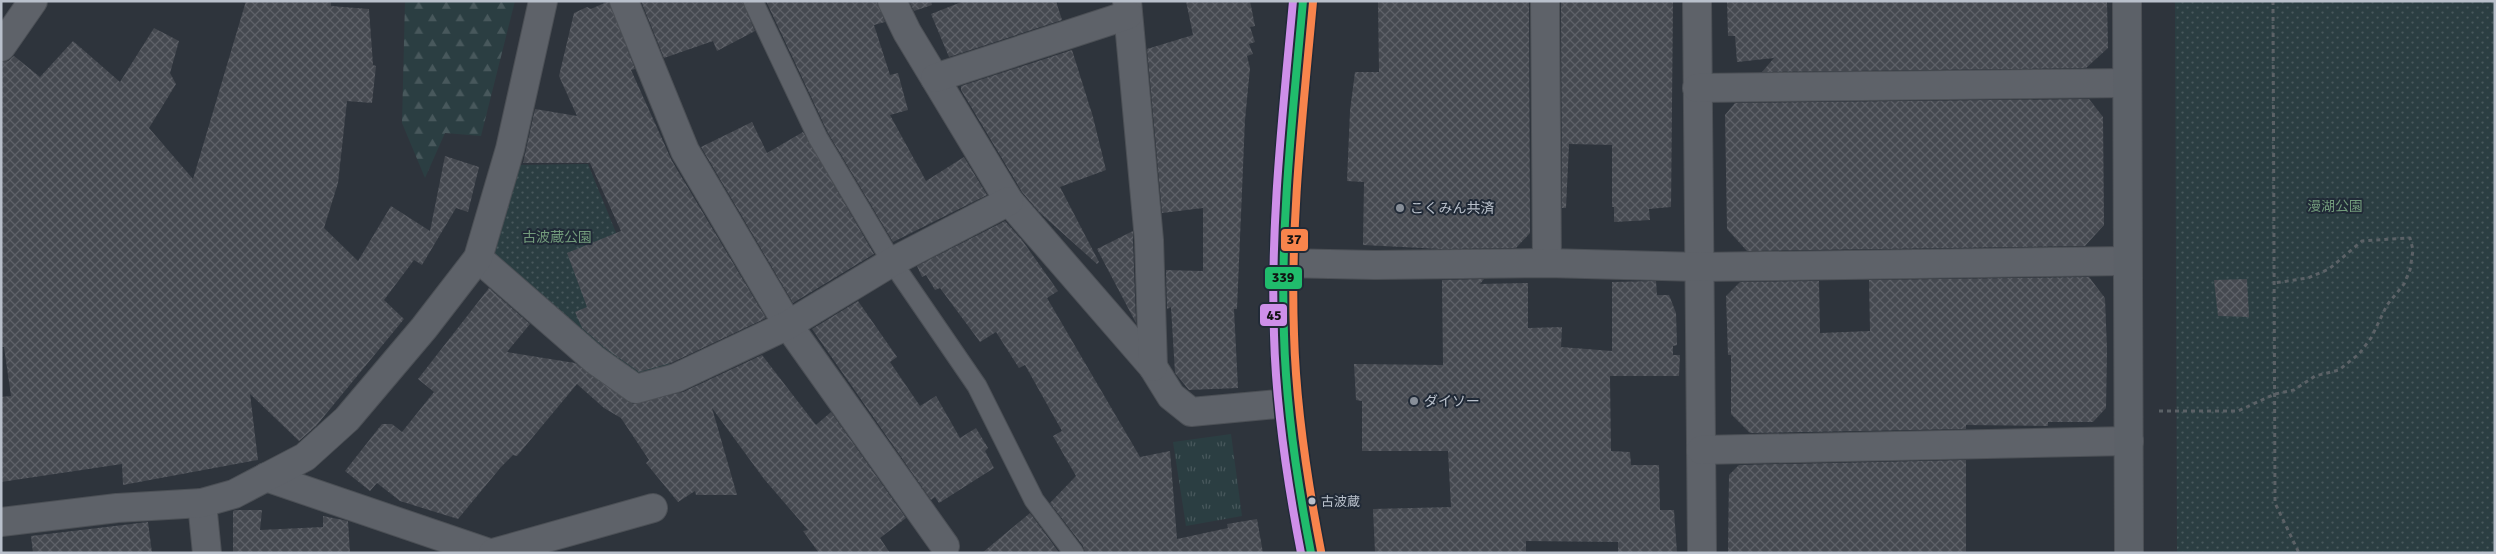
<svg xmlns="http://www.w3.org/2000/svg" width="2496" height="554" font-family="Signika,'Noto Sans JP',sans-serif">
<style>
.grass{fill:url(#grass-tufts)}
.forest{fill:url(#forest-firs)}
.park{fill:url(#park-dots)}
.building{fill:url(#building-cross-hatch)}
.lines{fill:none;stroke-linecap:round;stroke-linejoin:round}
.lane-casing{stroke:#4c5056;stroke-width:21}
.street-casing{stroke:#4c5056;stroke-width:30}
.secondary-casing{stroke:#4c5056;stroke-width:30}
.highway-casing{stroke:#4b5057;stroke-width:30}
.path{stroke:#5b6166;stroke-width:3;stroke-dasharray:4 4;stroke-linecap:butt}
.lane{stroke:#5e6269;stroke-width:19}
.street{stroke:#5e6269;stroke-width:28}
.secondary{stroke:#5c6168;stroke-width:28}
.highway{stroke:#5e6163;stroke-width:28}
.bus-1-casing{stroke:#212a37;stroke-width:11}
.bus-2-casing{stroke:#212a37;stroke-width:11}
.bus-3-casing{stroke:#212a37;stroke-width:11}
.bus-1{stroke:#20bc6c;stroke-width:8}
.bus-2{stroke:#ce8fe9;stroke-width:8}
.bus-3{stroke:#f8844c;stroke-width:8}
.poi-dot{fill:#888f99;stroke:#212a37;stroke-width:2}
.bus-dot{fill:#b9c0cb;stroke:#212a37;stroke-width:2}
.labels{text-anchor:middle;stroke-width:4;stroke-linejoin:round;paint-order:stroke}
.bus-label{font-size:13px;fill:#b9c0cb;stroke:#212a37;text-anchor:start}
.park-label{font-size:14px;fill:#729b7b;stroke:#212a37}
.poi-label{font-size:14px;fill:#b9c0cb;stroke:#212a37;text-anchor:start}
.line-badge{stroke:#212a37;stroke-width:2}
.pale-badge-label{font-size:14px;text-anchor:middle;font-weight:bold;fill:#111}
</style>
<defs>
<pattern id="grass-tufts" width="24" height="20" patternUnits="userSpaceOnUse" patternTransform="scale(1.25)"><rect width="24" height="20" fill="#2b3e42"/><path d="M3 7l-1-3M5 7V3M7 7l1-3M15 17l-1-3M17 17v-4M19 17l1-3" fill="none" stroke="#48585c"/></pattern>
<pattern id="forest-firs" width="22" height="20" patternUnits="userSpaceOnUse" patternTransform="scale(1.25)"><rect width="22" height="20" fill="#2b3e42"/><path d="M5 1l3.5 6h-7zM16 11l3.5 6h-7z" fill="#48585c"/></pattern>
<pattern id="park-dots" width="8" height="8" patternUnits="userSpaceOnUse" patternTransform="scale(1.25)"><rect width="8" height="8" fill="#2b3e42"/><path d="M2 2h.1M6 6h.1" fill="none" stroke="#48585c" stroke-width="1.8" stroke-linecap="round"/></pattern>
<pattern id="building-cross-hatch" width="8" height="8" patternUnits="userSpaceOnUse" patternTransform="scale(1.25)"><rect width="8" height="8" fill="#454950"/><path d="M0 0l8 8M0 8l8-8" fill="none" stroke="#5e6168"/></pattern>
</defs>
<rect width="100%" height="100%" fill="#2e343c"/>
<!-- grass -->
<path class="grass" d="M 1231,434 L 1242,516 L 1186,526 L 1173,442 Z"/>
<!-- forest -->
<path class="forest" d="M 405,1 L 515,1 L 481,136 L 445,133 L 425,178 L 402,123 Z"/>
<!-- park -->
<g class="park">
<path d="M 2175,1 L 2495,1 L 2495,553 L 2177,553 Z"/>
<path d="M 588,164 L 672,370 L 637,382 L 493,257 L 516,165 Z"/>
</g>
<!-- building -->
<g class="building">
<path d="M 246,1 L 331,1 L 331,6 L 369,9 L 373,65 L 376,66 L 372,103 L 347,101 L 338,183 L 324,228 L 358,261 L 391,206 L 430,231 L 445,156 L 479,167 L 468,212 L 456,208 L 422,265 L 414,260 L 384,300 L 404,319 L 316,426 L 299,441 L 250,394 L 258,460 L 123,485 L 122,464 L 1,482 L 1,397 L 11,396 L 4,347 L 1,347 L 1,62 L 8,61 L 14,56 L 40,77 L 73,41 L 120,82 L 154,28 L 179,41 L 170,73 L 176,84 L 149,128 L 193,179 Z"/>
<path d="M 609,1 L 635,69 L 631,70 L 672,161 L 766,318 L 671,363 L 639,372 L 605,348 L 582,328 L 575,312 L 587,307 L 567,253 L 621,231 L 590,163 L 523,163 L 535,109 L 577,116 L 559,76 L 574,13 L 587,7 L 591,9 Z"/>
<path d="M 641,1 L 742,1 L 755,31 L 717,51 L 713,41 L 664,58 Z"/>
<path d="M 766,1 L 877,1 L 885,22 L 874,25 L 890,75 L 898,73 L 908,110 L 890,115 L 926,181 L 964,157 L 987,195 L 893,242 L 828,133 Z"/>
<path d="M 909,1 L 931,1 L 932,5 L 914,11 Z"/>
<path d="M 964,1 L 1056,1 L 1062,20 L 949,57 L 931,14 Z"/>
<path d="M 1186,1 L 1250,1 L 1255,26 L 1250,27 L 1255,42 L 1249,44 L 1253,54 L 1247,56 L 1250,68 L 1245,120 L 1237,309 L 1234,309 L 1238,388 L 1189,390 L 1175,373 L 1171,307 L 1167,309 L 1166,270 L 1203,271 L 1203,208 L 1162,213 L 1147,49 L 1193,35 Z"/>
<path d="M 1378,1 L 1529,1 L 1530,233 L 1516,248 L 1441,249 L 1363,245 L 1364,182 L 1347,181 L 1350,111 L 1355,72 L 1379,72 Z"/>
<path d="M 1561,1 L 1673,1 L 1671,207 L 1649,209 L 1650,220 L 1614,222 L 1614,207 L 1612,207 L 1612,145 L 1569,144 L 1566,208 L 1562,208 Z"/>
<path d="M 1727,1 L 2107,1 L 2108,48 L 2086,68 L 1762,72 L 1774,58 L 1737,62 L 1735,36 L 1728,36 Z"/>
<path d="M 1072,50 L 1093,117 L 1106,170 L 1060,187 L 1099,262 L 1097,264 L 1039,212 L 1022,192 L 961,90 L 961,86 Z"/>
<path d="M 2089,99 L 2103,117 L 2104,225 L 2085,246 L 1747,251 L 1727,229 L 1725,115 L 1735,103 Z"/>
<path d="M 752,122 L 767,153 L 803,132 L 874,254 L 793,303 L 701,147 Z"/>
<path d="M 1005,221 L 1022,240 L 1058,291 L 1047,298 L 1140,457 L 1170,451 L 1177,539 L 1228,528 L 1227,524 L 1257,519 L 1263,553 L 1085,553 L 1083,546 L 1050,503 L 1076,476 L 1053,436 L 1062,431 L 1025,365 L 1019,368 L 996,332 L 980,342 L 940,288 L 935,290 L 926,275 L 922,277 L 917,266 Z"/>
<path d="M 1133,231 L 1133,241 L 1136,323 L 1097,249 Z"/>
<path d="M 2089,277 L 2105,298 L 2107,350 L 2106,408 L 2093,422 L 2048,422 L 2048,426 L 1966,425 L 1966,429 L 1750,433 L 1731,414 L 1731,355 L 1728,355 L 1726,296 L 1740,282 L 1819,281 L 1820,333 L 1870,331 L 1869,280 Z"/>
<path d="M 1484,279 L 1480,284 L 1528,283 L 1528,328 L 1562,327 L 1561,347 L 1612,351 L 1612,282 L 1656,281 L 1657,295 L 1669,295 L 1676,313 L 1677,345 L 1673,346 L 1673,355 L 1680,355 L 1679,376 L 1610,376 L 1611,451 L 1630,452 L 1631,465 L 1659,465 L 1660,510 L 1674,510 L 1677,553 L 1618,553 L 1618,542 L 1526,541 L 1526,553 L 1375,553 L 1373,509 L 1451,507 L 1448,451 L 1362,451 L 1362,401 L 1356,400 L 1354,364 L 1443,365 L 1442,280 Z"/>
<path d="M 2247,279 L 2249,317 L 2218,316 L 2214,280 Z"/>
<path d="M 489,288 L 530,324 L 507,352 L 575,363 L 633,404 L 683,392 L 762,355 L 816,425 L 831,412 L 906,518 L 880,538 L 890,553 L 819,553 L 803,531 L 808,530 L 764,479 L 712,408 L 737,495 L 696,495 L 695,491 L 678,502 L 646,463 L 649,460 L 621,418 L 604,408 L 577,384 L 517,456 L 513,455 L 501,467 L 458,519 L 400,501 L 377,483 L 370,491 L 345,471 L 382,424 L 392,424 L 402,432 L 434,392 L 418,379 Z"/>
<path d="M 858,301 L 897,357 L 890,362 L 920,406 L 936,396 L 960,438 L 976,428 L 988,448 L 985,451 L 994,468 L 939,503 L 935,497 L 931,500 L 812,329 Z"/>
<path d="M 1966,460 L 1966,553 L 1728,553 L 1729,475 L 1739,465 Z"/>
<path d="M 235,510 L 262,510 L 260,530 L 323,527 L 323,516 L 348,521 L 350,553 L 233,553 L 233,511 Z"/>
<path d="M 1030,513 L 1058,551 L 1056,553 L 982,553 Z"/>
<path d="M 148,522 L 152,553 L 33,553 L 31,536 Z"/>
</g>
<g class="lines">
<!-- lane casing -->
<g class="lane-casing">
<path id="lane" d="M 753,1 L 818,138 L 892,262 L 977,386 L 1034,500 L 1074,553"/>
</g>
<!-- street casing -->
<g class="street-casing">
<g id="street">
<path d="M 624,1 L 685,151 L 788,325 L 945,546"/>
<path d="M 892,1 L 907,32 L 1009,201 L 1153,367 L 1171,396 L 1191,412 L 1289,403"/>
<path d="M 1127,1 L 1149,240 L 1153,367"/>
<path d="M 1545,1 L 1547,263"/>
<path d="M 1697,1 L 1702,553"/>
<path d="M 1,47 L 33,1"/>
<path d="M 935,78 L 1128,15"/>
<path d="M 1697,88 L 2127,83"/>
<path d="M 478,258 L 595,360 L 636,389 L 676,378 L 788,325 L 892,262 L 1009,201"/>
<path d="M 1283,263 L 1375,265 L 1547,263 L 1700,267 L 2127,261"/>
<path d="M 1701,450 L 2129,441"/>
<path d="M 266,477 L 489,553"/>
<path d="M 202,503 L 207,553"/>
<path d="M 1,522 L 117,508 L 202,503 L 234,494 L 305,457 L 347,419 L 424,328 L 478,258 L 510,149 L 543,1"/>
<path d="M 493,553 L 653,508"/>
</g>
</g>
<!-- secondary casing -->
<g class="secondary-casing">
<path id="secondary" d="M 2127,1 L 2129,553"/>
</g>
<!-- highway casing -->
<g class="highway-casing">
<path id="highway" d="M 1303,1 C 1294,102 1282,203 1283,304 C 1283,387 1295,472 1311,553"/>
</g>
<!-- path -->
<g class="path">
<path d="M 2273,1 L 2275,503 L 2299,553"/>
<path d="M 2159,411 L 2238,411 L 2275,394 L 2294,390 L 2315,376 L 2339,370 L 2359,354 L 2371,338 L 2387,305 L 2404,284 L 2410,270 L 2413,250 L 2410,238 L 2362,241 L 2329,269 L 2308,278 L 2274,283"/>
</g>
<!-- lane -->
<use href="#lane" class="lane"/>
<!-- street -->
<use href="#street" class="street"/>
<!-- secondary -->
<use href="#secondary" class="secondary"/>
<!-- highway -->
<use href="#highway" class="highway"/>
<!-- bus-1 casing -->
<g class="bus-1-casing">
<path id="bus-1" d="M 1303,1 C 1293,112 1280,223 1284,335 C 1286,408 1297,481 1311,553"/>
</g>
<!-- bus-2 casing -->
<g class="bus-2-casing">
<path id="bus-2" d="M 1293,1 C 1283,112 1270,223 1274,335 C 1276,408 1287,481 1301,553"/>
</g>
<!-- bus-3 casing -->
<g class="bus-3-casing">
<path id="bus-3" d="M 1313,2 C 1303,112 1290,223 1294,334 C 1296,407 1307,479 1321,551"/>
</g>
<!-- bus-1 -->
<use href="#bus-1" class="bus-1"/>
<!-- bus-2 -->
<use href="#bus-2" class="bus-2"/>
<!-- bus-3 -->
<use href="#bus-3" class="bus-3"/>
</g>
<!-- markers -->
<g class="poi-dot">
<circle cx="1400" cy="208" r="5"/>
<circle cx="1414" cy="401" r="5"/>
</g>
<circle class="bus-dot" cx="1312" cy="501" r="4.5"/>
<g class="labels">
<!-- bus labels -->
<g class="bus-label">
<text x="1321" y="506">古波蔵</text>
</g>
<!-- park labels -->
<g class="park-label">
<text x="2335" y="211">漫湖公園</text>
<text x="557" y="242">古波蔵公園</text>
</g>
<!-- poi labels -->
<g class="poi-label">
<text x="1410" y="213">こくみん共済</text>
<text x="1424" y="406">ダイソー</text>
</g>
</g>
<g class="line-badge">
<rect x="1280" y="228" width="29" height="24" rx="5" fill="#f8844c"/>
<rect x="1264" y="266" width="39" height="24" rx="5" fill="#20bc6c"/>
<rect x="1259" y="303" width="29" height="24" rx="5" fill="#ce8fe9"/>
</g>
<g class="pale-badge-label">
<text x="1294" y="244">37</text>
<text x="1283" y="282">339</text>
<text x="1274" y="320">45</text>
</g>
<!-- border -->
<rect width="2496" height="554" fill="none" stroke="#b9c0cb" stroke-width="5"/>
</svg>
